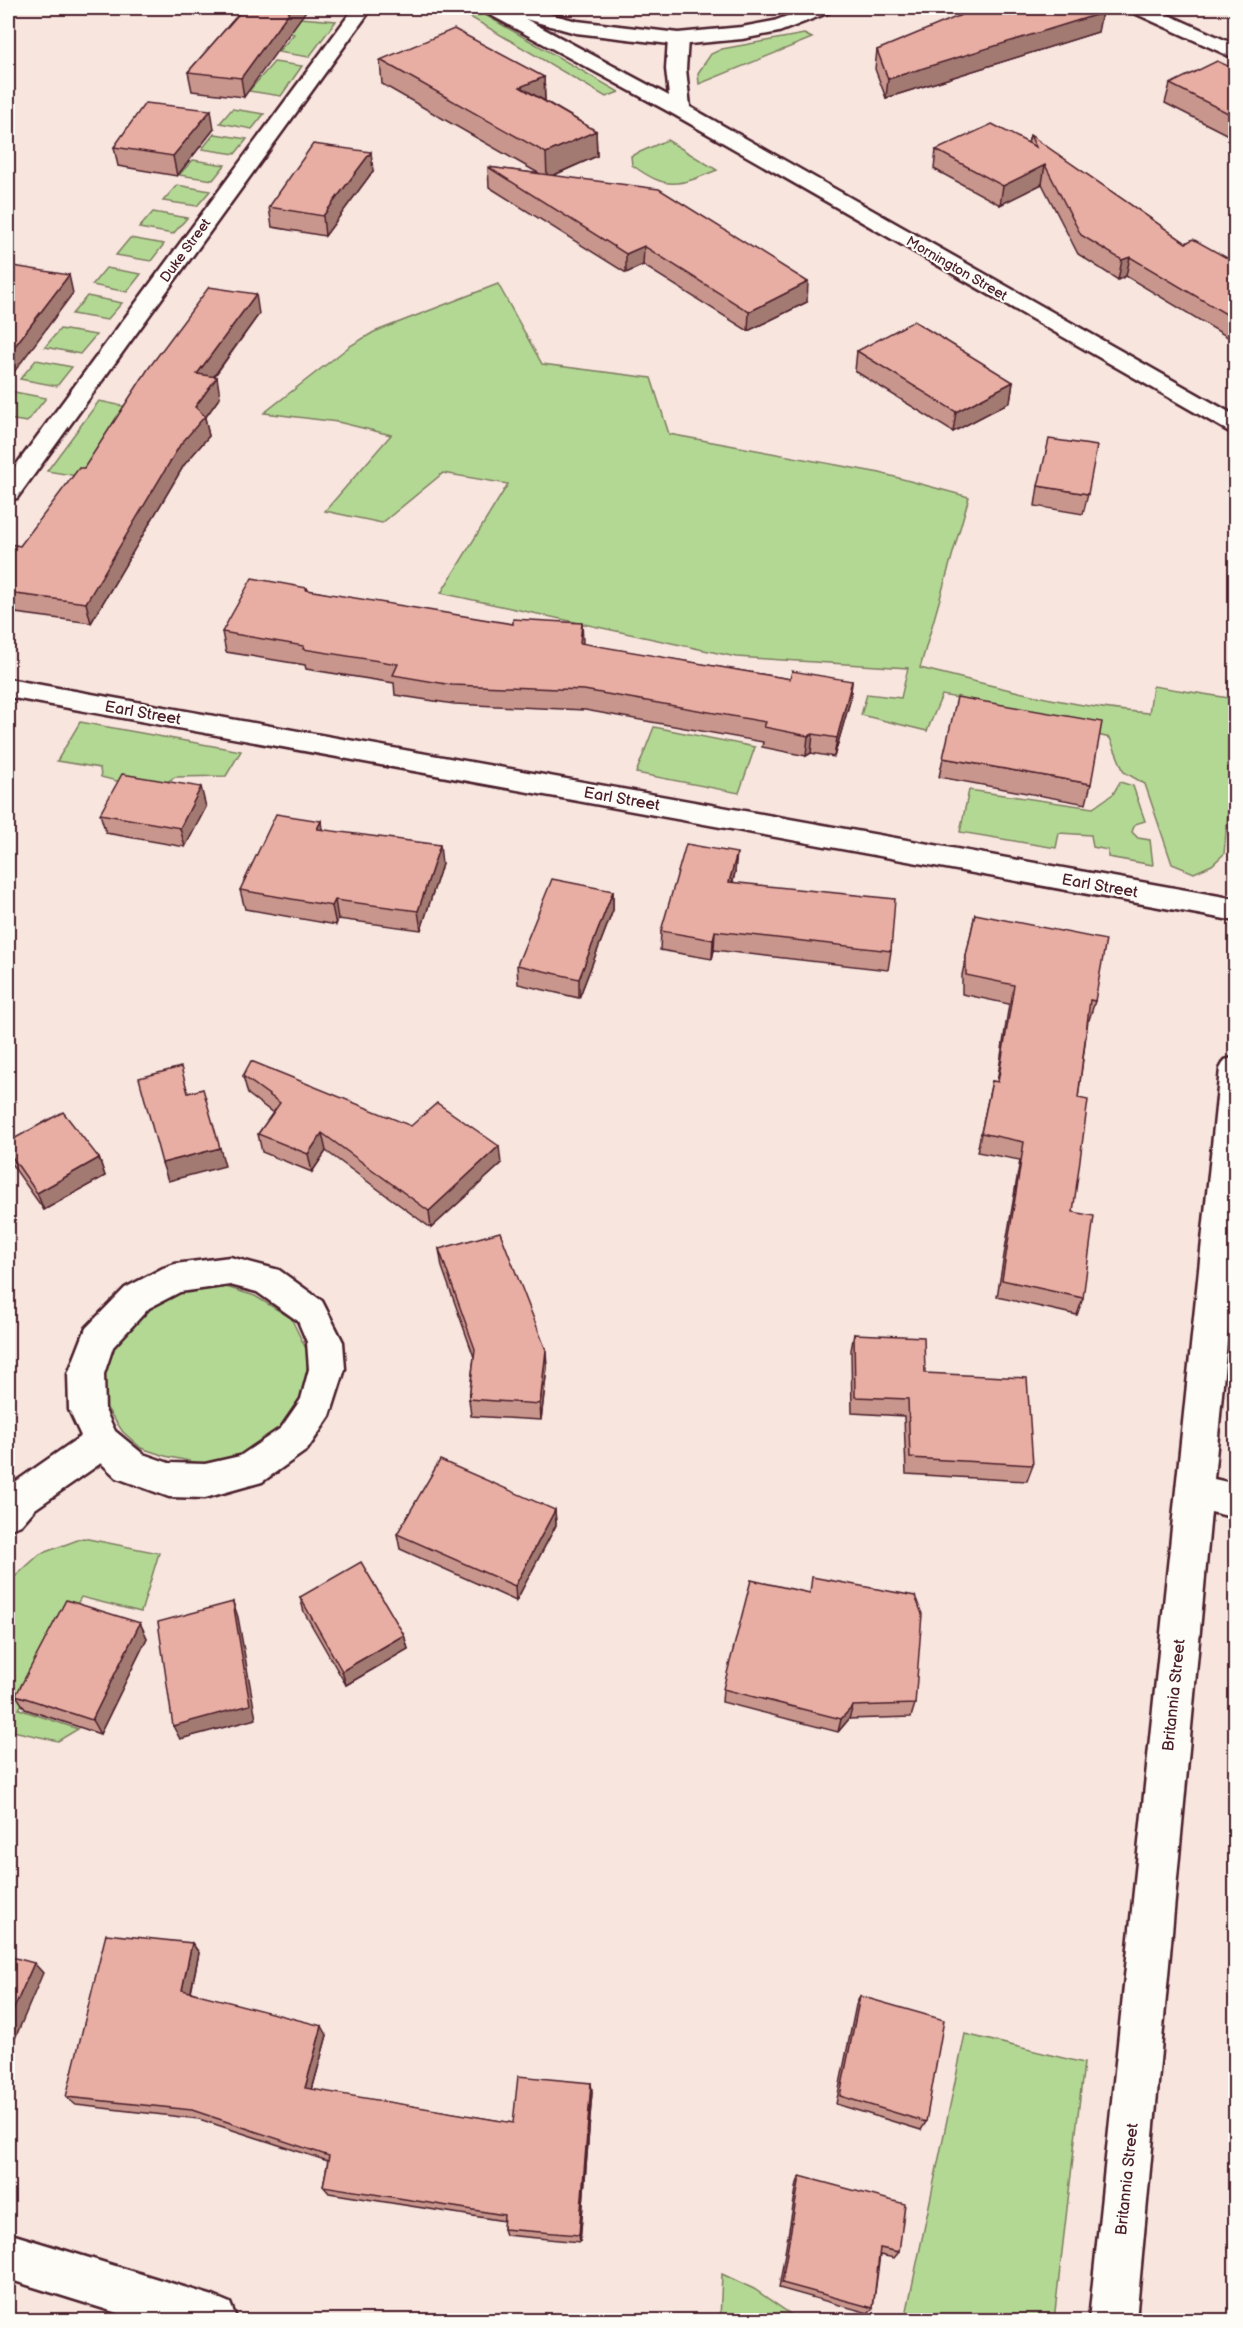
<svg xmlns="http://www.w3.org/2000/svg" width="1243" height="2328" font-family="'Balsamiq Sans',sans-serif">
<style>
.green{fill:#b3d894;stroke:#7e7c60;stroke-width:1.5}
.lines{fill:none;stroke-linecap:round;stroke-linejoin:round}
.minor-casing{stroke:#4a1f2b;stroke-width:5}
.major-casing{stroke:#4a1f2b;stroke-width:5}
.minor{fill:#fdfcf7;fill-rule:evenodd}
.major{fill:#fdfcf7;fill-rule:evenodd}
.wall{fill:#c8968c;stroke:#4a1f2b;stroke-width:1.5}
.shaded-wall{fill:#a27a72;stroke:#4a1f2b;stroke-width:1.5}
.building{fill:#e8aea3;stroke:#4a1f2b;stroke-width:1.5}
.labels{text-anchor:middle;stroke-width:4.5;stroke-linejoin:round;paint-order:stroke}
.far-street-label{font-size:14px;fill:#4a1f2b;stroke:#fdfcf7}
.street-label{font-size:16px;fill:#4a1f2b;stroke:#fdfcf7}
</style>
<rect width="100%" height="100%" fill="#f7e5de"/>
<filter id="ink" filterUnits="userSpaceOnUse"><feTurbulence type="fractalNoise" baseFrequency=".0167" numOctaves="2"/><feDisplacementMap in="SourceGraphic" scale="12" xChannelSelector="R" yChannelSelector="G"/><feConvolveMatrix kernelMatrix="1 2 1 2 8 2 1 2 1" color-interpolation-filters="sRGB"/></filter>
<g filter="url(#ink)">
<!-- green -->
<g class="green">
<path d="M 455,8 L 473,8 L 619,92 L 606,97 Z"/>
<path d="M 287,17 L 336,21 L 309,57 L 278,52 L 294,34 L 238,24 Z"/>
<path d="M 804,34 L 812,38 L 699,84 L 698,73 L 711,54 L 722,49 Z"/>
<path d="M 274,62 L 302,66 L 281,96 L 249,91 Z"/>
<path d="M 232,109 L 264,114 L 252,129 L 220,123 Z"/>
<path d="M 214,134 L 215,134 L 247,139 L 235,154 L 202,149 Z"/>
<path d="M 667,140 L 717,170 C 678,186 668,191 632,165 L 631,156 Z"/>
<path d="M 193,160 L 225,165 L 213,180 L 179,175 Z"/>
<path d="M 177,185 L 210,191 L 197,206 L 163,201 Z"/>
<path d="M 153,212 L 187,218 L 173,234 L 139,228 Z"/>
<path d="M 130,238 L 164,244 L 151,261 L 116,255 Z"/>
<path d="M 106,268 L 141,274 L 127,292 L 92,285 Z"/>
<path d="M 498,284 L 542,364 L 651,378 L 669,434 L 880,473 L 969,497 L 920,668 C 995,686 1072,708 1149,713 L 1153,686 L 1235,699 L 1235,737 L 1224,854 L 1212,865 L 1194,873 L 1172,864 L 1145,784 L 1124,772 L 1110,738 L 1055,725 L 1051,716 L 942,695 L 927,731 L 861,715 L 867,694 L 901,698 L 908,668 L 736,657 L 441,593 L 508,484 L 443,473 L 382,523 L 325,511 L 391,435 L 338,422 L 264,413 L 350,346 L 374,332 Z"/>
<path d="M 87,296 L 122,303 L 107,320 L 72,314 Z"/>
<path d="M 60,329 L 96,335 L 80,354 L 45,347 Z"/>
<path d="M 36,360 L 72,367 L 57,386 L 20,379 Z"/>
<path d="M 9,391 L 46,398 L 27,422 L 8,419 Z"/>
<path d="M 99,401 L 128,407 L 95,479 L 47,471 Z"/>
<path d="M 80,722 L 241,751 L 226,776 L 175,777 L 162,785 L 132,785 L 101,777 L 100,768 L 57,761 Z"/>
<path d="M 654,727 L 755,747 L 739,793 L 636,773 Z"/>
<path d="M 1120,782 L 1133,786 L 1145,821 L 1135,824 L 1132,832 L 1138,838 L 1150,840 L 1153,865 L 1108,857 L 1108,850 L 1093,847 L 1091,835 L 1059,833 L 1056,848 L 960,832 L 969,790 L 1093,808 L 1113,794 Z"/>
<path d="M 226,1287 L 255,1296 L 291,1318 L 309,1355 L 303,1399 L 279,1431 L 251,1451 L 209,1465 L 165,1456 L 141,1448 L 123,1432 L 106,1407 L 104,1377 L 116,1343 L 140,1313 L 174,1294 Z"/>
<path d="M 83,1538 L 159,1553 L 141,1612 L 81,1597 L 19,1709 L 78,1729 L 58,1741 L 8,1730 L 8,1583 L 40,1554 Z"/>
<path d="M 965,2034 L 1084,2063 L 1054,2320 L 905,2320 Z"/>
<path d="M 722,2274 L 754,2289 L 799,2320 L 720,2320 Z"/>
</g>
<g class="lines">
<!-- minor casing -->
<g class="minor-casing">
<g id="minor">
<path d="M 354,8 L 372,8 L 17,498 L 8,500 L 8,476 Z"/>
<path d="M 483,8 L 505,8 L 669,96 L 666,69 L 668,39 L 671,35 L 685,35 L 688,39 L 686,69 L 690,107 L 1236,416 L 1236,433 L 1228,431 L 673,114 L 485,12 Z"/>
<path d="M 1130,8 L 1153,8 L 1236,45 L 1236,59 L 1132,12 Z"/>
<path d="M 8,679 L 1236,899 L 1236,921 L 8,697 Z"/>
<path d="M 1236,1057 L 1236,1246 L 1214,1479 L 1236,1484 L 1236,1518 L 1211,1512 L 1136,2320 L 1089,2320 L 1220,1069 L 1225,1060 Z"/>
<path d="M 230,1257 L 279,1270 L 322,1301 L 343,1342 L 345,1369 L 330,1416 L 307,1450 L 262,1482 L 205,1498 L 169,1497 L 117,1478 L 101,1463 L 35,1509 L 21,1525 L 8,1530 L 8,1487 L 81,1436 L 69,1410 L 68,1374 L 86,1328 L 125,1288 L 163,1268 L 175,1264 ZM 230,1285 L 257,1292 L 298,1321 L 307,1342 L 309,1369 L 301,1399 L 281,1428 L 240,1456 L 205,1464 L 169,1463 L 143,1454 L 115,1431 L 105,1410 L 104,1374 L 113,1347 L 149,1308 L 180,1292 Z"/>
<path d="M 8,2233 L 213,2296 L 230,2303 L 237,2320 L 140,2320 L 8,2279 Z"/>
</g>
</g>
<!-- major casing -->
<g class="major-casing">
<path id="major" d="M 498,8 L 527,8 L 577,21 L 678,33 L 742,27 L 774,21 L 808,8 L 832,8 L 830,12 L 779,32 L 742,39 L 678,45 L 576,33 L 500,12 Z"/>
</g>
<!-- minor -->
<use href="#minor" class="minor"/>
<!-- major -->
<use href="#major" class="major"/>
</g>
<!-- wall -->
<g class="wall">
<path d="M 244,8 L 244,97 L 192,91 L 188,72 Z"/>
<path d="M 1100,13 L 1098,32 L 886,98 L 875,69 L 877,50 Z"/>
<path d="M 380,60 L 544,77 L 545,101 L 596,131 L 597,156 L 552,176 L 807,302 L 748,331 L 643,265 L 626,273 L 489,187 L 488,167 L 540,174 L 382,84 Z"/>
<path d="M 1236,70 L 1236,139 L 1165,103 L 1170,84 Z"/>
<path d="M 214,129 L 177,176 L 118,166 L 114,147 Z"/>
<path d="M 1030,135 L 1186,243 L 1236,263 L 1236,342 L 1126,276 L 1118,280 L 1078,254 L 1042,184 L 1000,205 L 934,169 L 936,150 L 1028,143 Z"/>
<path d="M 373,171 L 325,236 L 272,227 L 269,207 Z"/>
<path d="M 259,314 L 214,377 L 220,397 L 205,418 L 209,436 L 184,465 L 91,623 L 8,612 L 8,544 L 20,546 L 84,468 Z"/>
<path d="M 857,351 L 1013,382 L 1010,402 L 953,432 L 855,371 Z"/>
<path d="M 1038,486 L 1088,494 L 1083,514 L 1035,506 Z"/>
<path d="M 307,588 L 308,590 L 582,644 L 790,679 L 852,681 L 850,701 L 834,757 L 811,753 L 806,756 L 762,747 L 763,742 L 585,710 L 454,704 L 395,695 L 394,683 L 306,669 L 305,665 L 226,652 L 222,632 Z"/>
<path d="M 943,758 L 1091,784 L 1086,804 L 939,777 Z"/>
<path d="M 206,807 L 185,847 L 106,833 L 100,814 Z"/>
<path d="M 321,821 L 322,830 L 442,864 L 421,930 L 338,919 L 336,925 L 245,909 L 240,890 Z"/>
<path d="M 735,872 L 733,882 L 891,951 L 888,970 L 714,950 L 712,959 L 660,950 L 661,931 Z"/>
<path d="M 613,891 L 613,910 L 579,998 L 518,984 L 517,965 Z"/>
<path d="M 975,914 L 1095,1001 L 1089,1020 L 1088,1020 L 1078,1098 L 1073,1212 L 1083,1298 L 1077,1315 L 997,1297 L 1020,1160 L 977,1152 L 992,1081 L 997,1082 L 1009,1004 L 962,994 L 962,975 Z"/>
<path d="M 243,1076 L 501,1164 L 431,1228 L 326,1151 L 312,1172 L 262,1152 L 258,1134 L 273,1113 L 248,1094 Z"/>
<path d="M 8,1142 L 99,1158 L 105,1176 L 44,1210 L 10,1162 L 8,1156 Z"/>
<path d="M 439,1249 L 547,1367 L 541,1420 L 471,1416 L 469,1399 L 474,1357 L 442,1267 Z"/>
<path d="M 854,1334 L 925,1373 L 1033,1465 L 1027,1481 L 906,1474 L 904,1416 L 852,1413 L 851,1350 Z"/>
<path d="M 555,1510 L 556,1525 L 516,1601 L 400,1549 L 397,1534 Z"/>
<path d="M 809,1593 L 915,1704 L 911,1717 L 849,1719 L 838,1732 L 722,1702 L 723,1689 Z"/>
<path d="M 300,1597 L 404,1635 L 408,1649 L 346,1685 L 304,1612 Z"/>
<path d="M 140,1623 L 147,1638 L 100,1734 L 25,1709 L 16,1695 Z"/>
<path d="M 192,1943 L 199,1953 L 191,1992 L 327,2035 L 312,2090 L 513,2123 L 591,2083 L 592,2092 L 580,2242 L 505,2235 L 503,2229 L 504,2221 L 329,2193 L 323,2186 L 328,2161 L 199,2119 L 76,2105 L 66,2097 Z"/>
<path d="M 860,1996 L 926,2122 L 921,2130 L 836,2104 L 856,2005 Z"/>
<path d="M 800,2176 L 899,2252 L 894,2258 L 880,2255 L 873,2308 L 868,2313 L 779,2288 L 797,2183 Z"/>
</g>
<!-- shaded-wall -->
<g class="shaded-wall">
<path d="M 292,8 L 308,8 L 244,97 L 241,78 Z"/>
<path d="M 1096,8 L 1101,8 L 1100,14 L 1102,13 L 1098,32 L 886,98 L 888,79 Z"/>
<path d="M 544,77 L 545,101 L 520,87 Z"/>
<path d="M 211,110 L 214,129 L 177,176 L 173,156 Z"/>
<path d="M 596,131 L 597,156 L 547,178 L 546,153 Z"/>
<path d="M 371,152 L 373,171 L 325,236 L 323,216 Z"/>
<path d="M 1045,165 L 1042,184 L 1000,205 L 1003,186 Z"/>
<path d="M 644,246 L 643,265 L 626,273 L 626,254 Z"/>
<path d="M 1130,257 L 1126,276 L 1118,280 L 1122,260 Z"/>
<path d="M 69,275 L 73,293 L 8,380 L 8,355 Z"/>
<path d="M 808,282 L 807,302 L 748,331 L 749,312 Z"/>
<path d="M 256,294 L 259,314 L 201,394 L 197,374 Z"/>
<path d="M 217,377 L 220,397 L 205,418 L 209,436 L 184,465 L 91,623 L 86,603 L 195,407 Z"/>
<path d="M 1013,382 L 1010,402 L 953,432 L 956,412 Z"/>
<path d="M 582,623 L 583,642 L 580,663 L 580,643 Z"/>
<path d="M 852,681 L 850,701 L 834,757 L 837,738 Z"/>
<path d="M 813,734 L 811,753 L 806,756 L 808,736 Z"/>
<path d="M 201,787 L 206,807 L 185,847 L 180,828 Z"/>
<path d="M 321,821 L 324,841 L 317,829 Z"/>
<path d="M 440,845 L 442,864 L 421,930 L 418,911 Z"/>
<path d="M 737,853 L 735,872 L 728,901 L 729,882 Z"/>
<path d="M 613,891 L 613,910 L 579,998 L 579,979 Z"/>
<path d="M 335,900 L 338,919 L 336,925 L 332,906 Z"/>
<path d="M 715,931 L 714,950 L 712,959 L 713,940 Z"/>
<path d="M 322,1133 L 326,1151 L 312,1172 L 308,1154 Z"/>
<path d="M 499,1146 L 501,1164 L 431,1228 L 429,1211 Z"/>
<path d="M 220,1148 L 225,1166 L 168,1181 L 162,1163 Z"/>
<path d="M 99,1158 L 105,1176 L 44,1210 L 37,1193 Z"/>
<path d="M 546,1350 L 547,1367 L 541,1420 L 540,1404 Z"/>
<path d="M 555,1510 L 556,1525 L 516,1601 L 515,1586 Z"/>
<path d="M 233,1602 L 238,1617 L 256,1719 L 180,1739 L 173,1726 Z"/>
<path d="M 140,1623 L 147,1638 L 100,1734 L 92,1720 Z"/>
<path d="M 404,1635 L 408,1649 L 346,1685 L 342,1671 Z"/>
<path d="M 853,1706 L 849,1719 L 838,1732 L 841,1719 Z"/>
<path d="M 192,1943 L 199,1953 L 189,2000 L 182,1990 Z"/>
<path d="M 34,1963 L 43,1973 L 8,2055 L 8,2022 Z"/>
<path d="M 322,2026 L 327,2035 L 310,2097 L 305,2088 Z"/>
<path d="M 591,2083 L 592,2092 L 580,2242 L 579,2235 Z"/>
</g>
<!-- building -->
<g class="building">
<path d="M 244,8 L 292,8 L 241,78 L 188,72 Z"/>
<path d="M 978,8 L 1096,8 L 1093,9 L 1102,13 L 888,79 L 877,50 Z"/>
<path d="M 454,29 L 544,77 L 520,87 L 596,131 L 546,153 L 380,60 Z"/>
<path d="M 1217,61 L 1236,70 L 1236,117 L 1170,84 Z"/>
<path d="M 145,103 L 211,110 L 173,156 L 114,147 Z"/>
<path d="M 992,124 L 1036,147 L 1030,135 L 1186,243 L 1193,239 L 1236,263 L 1236,320 L 1130,257 L 1122,260 L 1081,235 L 1045,165 L 1003,186 L 936,150 Z"/>
<path d="M 313,144 L 371,152 L 323,216 L 269,207 Z"/>
<path d="M 488,167 L 659,189 L 808,282 L 749,312 L 644,246 L 626,254 Z"/>
<path d="M 13,266 L 69,275 L 8,355 L 8,272 Z"/>
<path d="M 209,287 L 256,294 L 197,374 L 217,377 L 195,407 L 205,416 L 180,445 L 86,603 L 8,593 L 8,544 L 20,546 L 79,468 L 84,468 L 148,369 Z"/>
<path d="M 914,321 L 1013,382 L 956,412 L 857,351 Z"/>
<path d="M 1049,439 L 1097,446 L 1088,494 L 1038,486 Z"/>
<path d="M 252,578 L 307,588 L 306,590 L 513,624 L 513,619 L 582,623 L 580,643 L 790,679 L 792,671 L 852,681 L 837,738 L 813,734 L 808,736 L 764,727 L 766,722 L 584,690 L 452,685 L 393,675 L 398,664 L 303,649 L 304,646 L 222,632 Z"/>
<path d="M 957,697 L 1102,722 L 1091,784 L 943,758 Z"/>
<path d="M 122,774 L 201,787 L 180,828 L 100,814 Z"/>
<path d="M 276,814 L 321,821 L 317,829 L 440,845 L 418,911 L 335,900 L 332,906 L 240,890 Z"/>
<path d="M 686,844 L 737,853 L 729,882 L 895,899 L 891,951 L 715,931 L 713,940 L 661,931 Z"/>
<path d="M 552,879 L 613,891 L 579,979 L 517,965 Z"/>
<path d="M 975,914 L 1106,940 L 1095,1001 L 1090,1000 L 1078,1098 L 1088,1100 L 1073,1212 L 1094,1216 L 1083,1298 L 1002,1280 L 1024,1142 L 981,1133 L 992,1081 L 998,1082 L 1014,985 L 966,975 L 966,956 Z"/>
<path d="M 251,1061 L 411,1126 L 437,1103 L 499,1146 L 429,1211 L 322,1133 L 308,1154 L 258,1134 L 280,1103 L 243,1076 Z"/>
<path d="M 181,1067 L 188,1093 L 203,1089 L 220,1148 L 162,1163 L 139,1078 Z"/>
<path d="M 63,1112 L 99,1158 L 37,1193 L 8,1151 L 8,1142 Z"/>
<path d="M 500,1232 L 546,1350 L 540,1404 L 469,1399 L 475,1349 L 439,1249 Z"/>
<path d="M 854,1334 L 924,1337 L 925,1373 L 1027,1378 L 1033,1465 L 910,1458 L 908,1399 L 855,1397 Z"/>
<path d="M 440,1460 L 555,1510 L 515,1586 L 397,1534 Z"/>
<path d="M 361,1562 L 404,1635 L 342,1671 L 300,1597 Z"/>
<path d="M 812,1577 L 915,1596 L 922,1614 L 915,1704 L 853,1706 L 841,1719 L 723,1689 L 751,1580 L 810,1593 Z"/>
<path d="M 66,1600 L 140,1623 L 92,1720 L 16,1695 Z"/>
<path d="M 233,1602 L 250,1705 L 173,1726 L 158,1622 Z"/>
<path d="M 106,1934 L 192,1943 L 182,1990 L 322,2026 L 305,2088 L 513,2123 L 518,2076 L 591,2083 L 579,2235 L 503,2229 L 504,2215 L 323,2186 L 329,2156 L 192,2110 L 66,2097 Z"/>
<path d="M 8,1956 L 34,1963 L 8,2022 Z"/>
<path d="M 860,1996 L 944,2020 L 926,2122 L 840,2096 Z"/>
<path d="M 800,2176 L 905,2204 L 899,2252 L 880,2248 L 873,2308 L 782,2283 Z"/>
</g>
</g>
<g class="labels">
<!-- far-street labels -->
<g class="far-street-label">
<text transform="translate(185 250) rotate(-54)" y="5">Duke Street</text>
<text transform="translate(957 268) rotate(30)" y="5">Mornington Street</text>
</g>
<!-- street labels -->
<g class="street-label">
<text transform="translate(143 712) rotate(10)" y="6">Earl Street</text>
<text transform="translate(622 798) rotate(10)" y="6">Earl Street</text>
<text transform="translate(1100 885) rotate(10)" y="6">Earl Street</text>
<text transform="translate(1173 1695) rotate(-84)" y="6">Britannia Street</text>
<text transform="translate(1126 2179) rotate(-84)" y="6">Britannia Street</text>
</g>
</g>
<!-- margin -->
<rect width="1243" height="2328" fill="none" stroke="#fdfcf7" stroke-width="30"/>
<rect x="15" y="15" width="1213" height="2298" fill="none" stroke="#4a1f2b" stroke-width="2" filter="url(#ink)"/>
</svg>
